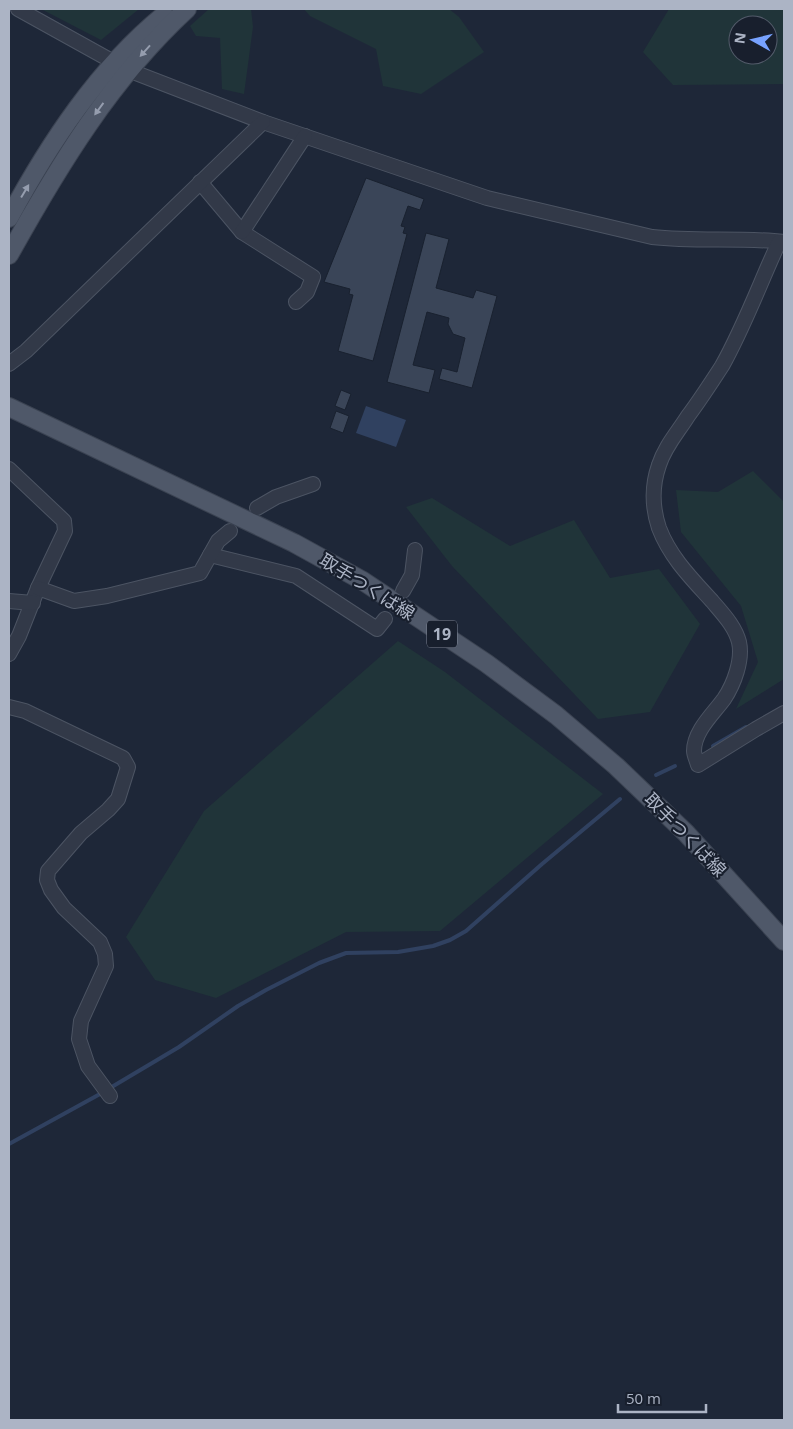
<svg xmlns="http://www.w3.org/2000/svg" width="793" height="1429" font-family="'Open Sans','Noto Sans JP',sans-serif">
<style>
.green{fill:#203439;fill-rule:evenodd}
.water{fill:#304160}
.lines{fill:none;stroke-linecap:round;stroke-linejoin:round}
.stream{stroke:#304160;stroke-width:4}
.building{fill:#3a4558;stroke:#19212f}
.minor-casing{stroke:#4c5463;stroke-width:16}
.major-casing{stroke:#3b4352;stroke-width:20}
.minor{stroke:#323948;stroke-width:14}
.major{stroke:#4f5869;stroke-width:18}
.oneway{fill:#959dae}
.labels{text-anchor:middle;stroke-width:4.5;stroke-linejoin:round;paint-order:stroke}
.shield{fill:#181f2d;stroke:#808797;stroke-width:1}
.shield-label{font-size:16px;font-weight:bold;fill:#acb4c5}
.street-label{font-size:18px;fill:#acb4c5;stroke:#181f2d}
</style>
<rect width="100%" height="100%" fill="#1e2738"/>
<!-- green -->
<g class="green">
<path d="M 41,9 L 139,9 L 101,40 Z"/>
<path d="M 209,9 L 251,9 L 253,27 L 244,94 L 222,89 L 220,38 L 196,36 L 190,26 Z"/>
<path d="M 304,9 L 449,9 L 459,17 L 484,52 L 421,94 L 383,86 L 376,49 L 310,16 Z"/>
<path d="M 669,9 L 784,9 L 784,84 L 673,85 L 643,52 ZM 738,25 L 768,25 L 768,55 L 738,55 Z"/>
<path d="M 753,471 L 784,502 L 784,679 L 736,709 L 758,662 L 741,606 L 681,532 L 676,490 L 718,492 Z"/>
<path d="M 432,498 L 510,546 L 574,520 L 610,578 L 659,569 L 700,624 L 650,712 L 598,719 L 452,566 L 406,507 Z"/>
<path d="M 398,641 L 445,672 L 603,794 L 440,931 L 346,932 L 216,998 L 155,980 L 126,937 L 204,811 Z"/>
</g>
<!-- water -->
<path class="water" d="M 366,406 L 406,420 L 396,447 L 356,433 Z"/>
<g class="lines">
<!-- stream -->
<g class="stream">
<path d="M 713,746 L 746,727"/>
<path d="M 656,775 L 675,766"/>
<path d="M 110,1088 L 179,1047 L 238,1006 L 266,990 L 319,963 L 346,953 L 398,952 L 433,946 L 450,940 L 466,931 L 542,864 L 620,799"/>
<path d="M 9,1144 L 100,1094"/>
</g>
</g>
<!-- building -->
<g class="building">
<path d="M 366,178 L 424,199 L 420,210 L 408,206 L 401,226 L 405,227 L 403,233 L 407,234 L 373,361 L 338,351 L 353,295 L 349,294 L 350,289 L 324,282 Z"/>
<path d="M 426,233 L 449,239 L 436,288 L 473,298 L 476,290 L 497,296 L 472,388 L 439,379 L 442,368 L 457,372 L 465,338 L 453,334 L 448,324 L 449,318 L 427,312 L 413,365 L 435,370 L 429,393 L 387,382 Z"/>
<path d="M 341,390 L 351,394 L 345,410 L 335,406 Z"/>
<path d="M 336,411 L 349,416 L 343,433 L 330,428 Z"/>
</g>
<g class="lines">
<!-- minor casing -->
<g class="minor-casing">
<g id="minor">
<path d="M 18,9 L 128,70 L 263,122 L 487,198 L 652,237 C 696,242 740,237 784,242"/>
<path d="M 200,182 L 242,232 L 313,277 L 307,292 L 296,302"/>
<path d="M 242,232 L 305,136"/>
<path d="M 779,242 C 760,283 744,327 722,366 C 711,383 700,400 688,416 C 678,432 665,446 659,465 C 652,485 652,507 659,528 C 670,557 691,578 712,601 C 722,613 735,626 739,642 C 743,660 734,684 724,699 C 713,714 694,731 694,751 C 694,755 697,761 698,765 L 756,729 L 784,713"/>
<path d="M 9,364 L 26,351 L 263,122"/>
<path d="M 9,469 L 64,521 L 65,531 L 38,588 L 19,636 L 9,654"/>
<path d="M 257,508 L 276,497 L 313,484"/>
<path d="M 210,555 L 296,576 L 377,629 L 385,619"/>
<path d="M 38,588 L 74,601 L 107,596 L 200,573 L 218,541 L 230,531"/>
<path d="M 403,591 L 412,575 L 415,550"/>
<path d="M 9,601 L 33,603"/>
<path d="M 9,707 L 25,711 L 123,758 L 128,767 L 118,799 L 108,810 L 81,833 L 48,871 L 47,880 L 51,890 L 64,908 L 100,942 L 105,954 L 106,966 L 81,1021 L 79,1039 L 88,1066 L 110,1096"/>
</g>
</g>
<!-- major casing -->
<g class="major-casing">
<g id="major">
<path d="M 9,218 C 49,144 98,69 164,15"/>
<path d="M 9,255 C 59,165 111,79 187,9"/>
<path d="M 9,407 L 294,543 L 363,581 L 486,663 L 556,715 L 616,766 L 686,833 L 784,941"/>
</g>
</g>
<!-- minor -->
<use href="#minor" class="minor"/>
<!-- major -->
<use href="#major" class="major"/>
</g>
<!-- one-way arrows -->
<defs><path id="oneway-solid" d="M-6-.8H1V-3.2L6.5 0L1 3.2V.8H-6Z" transform="scale(1.25)"/></defs>
<g class="oneway">
<use href="#oneway-solid" transform="translate(145 51) rotate(132)"/>
<use href="#oneway-solid" transform="translate(99 109) rotate(126)"/>
<use href="#oneway-solid" transform="translate(25 191) rotate(-59)"/>
</g>
<g class="labels">
<!-- shield labels -->
<rect class="shield" x="427" y="620.5" width="30" height="27" rx="4"/>
<g class="shield-label">
<text x="442" y="640">19</text>
</g>
<!-- street labels -->
<g class="street-label">
<text transform="translate(367 587) rotate(32)" y="6">取手つくば線</text>
<text transform="translate(685 835) rotate(46)" y="6">取手つくば線</text>
</g>
</g>
<!-- border -->
<rect width="793" height="1429" fill="none" stroke="#acb4c5" stroke-width="20"/>
<!-- north arrow -->
<g transform="translate(753 40) rotate(278)"><circle r="24" fill="#181f2d" stroke="#535b6a"/>
<path d="M0-4L9 19L0 12L-9 19Z" fill="#77a2ff"/>
<text y="-8" font-size="14" font-weight="bold" text-anchor="middle" fill="#acb4c5">N</text>
</g>
<!-- scale -->
<path d="M618 1404v8h88v-8" fill="none" stroke="#acb4c5" stroke-width="2.5"/>
<text x="626" y="1404" font-size="15" fill="#acb4c5" stroke="#181f2d" stroke-width="4" paint-order="stroke">50 m</text>
</svg>
